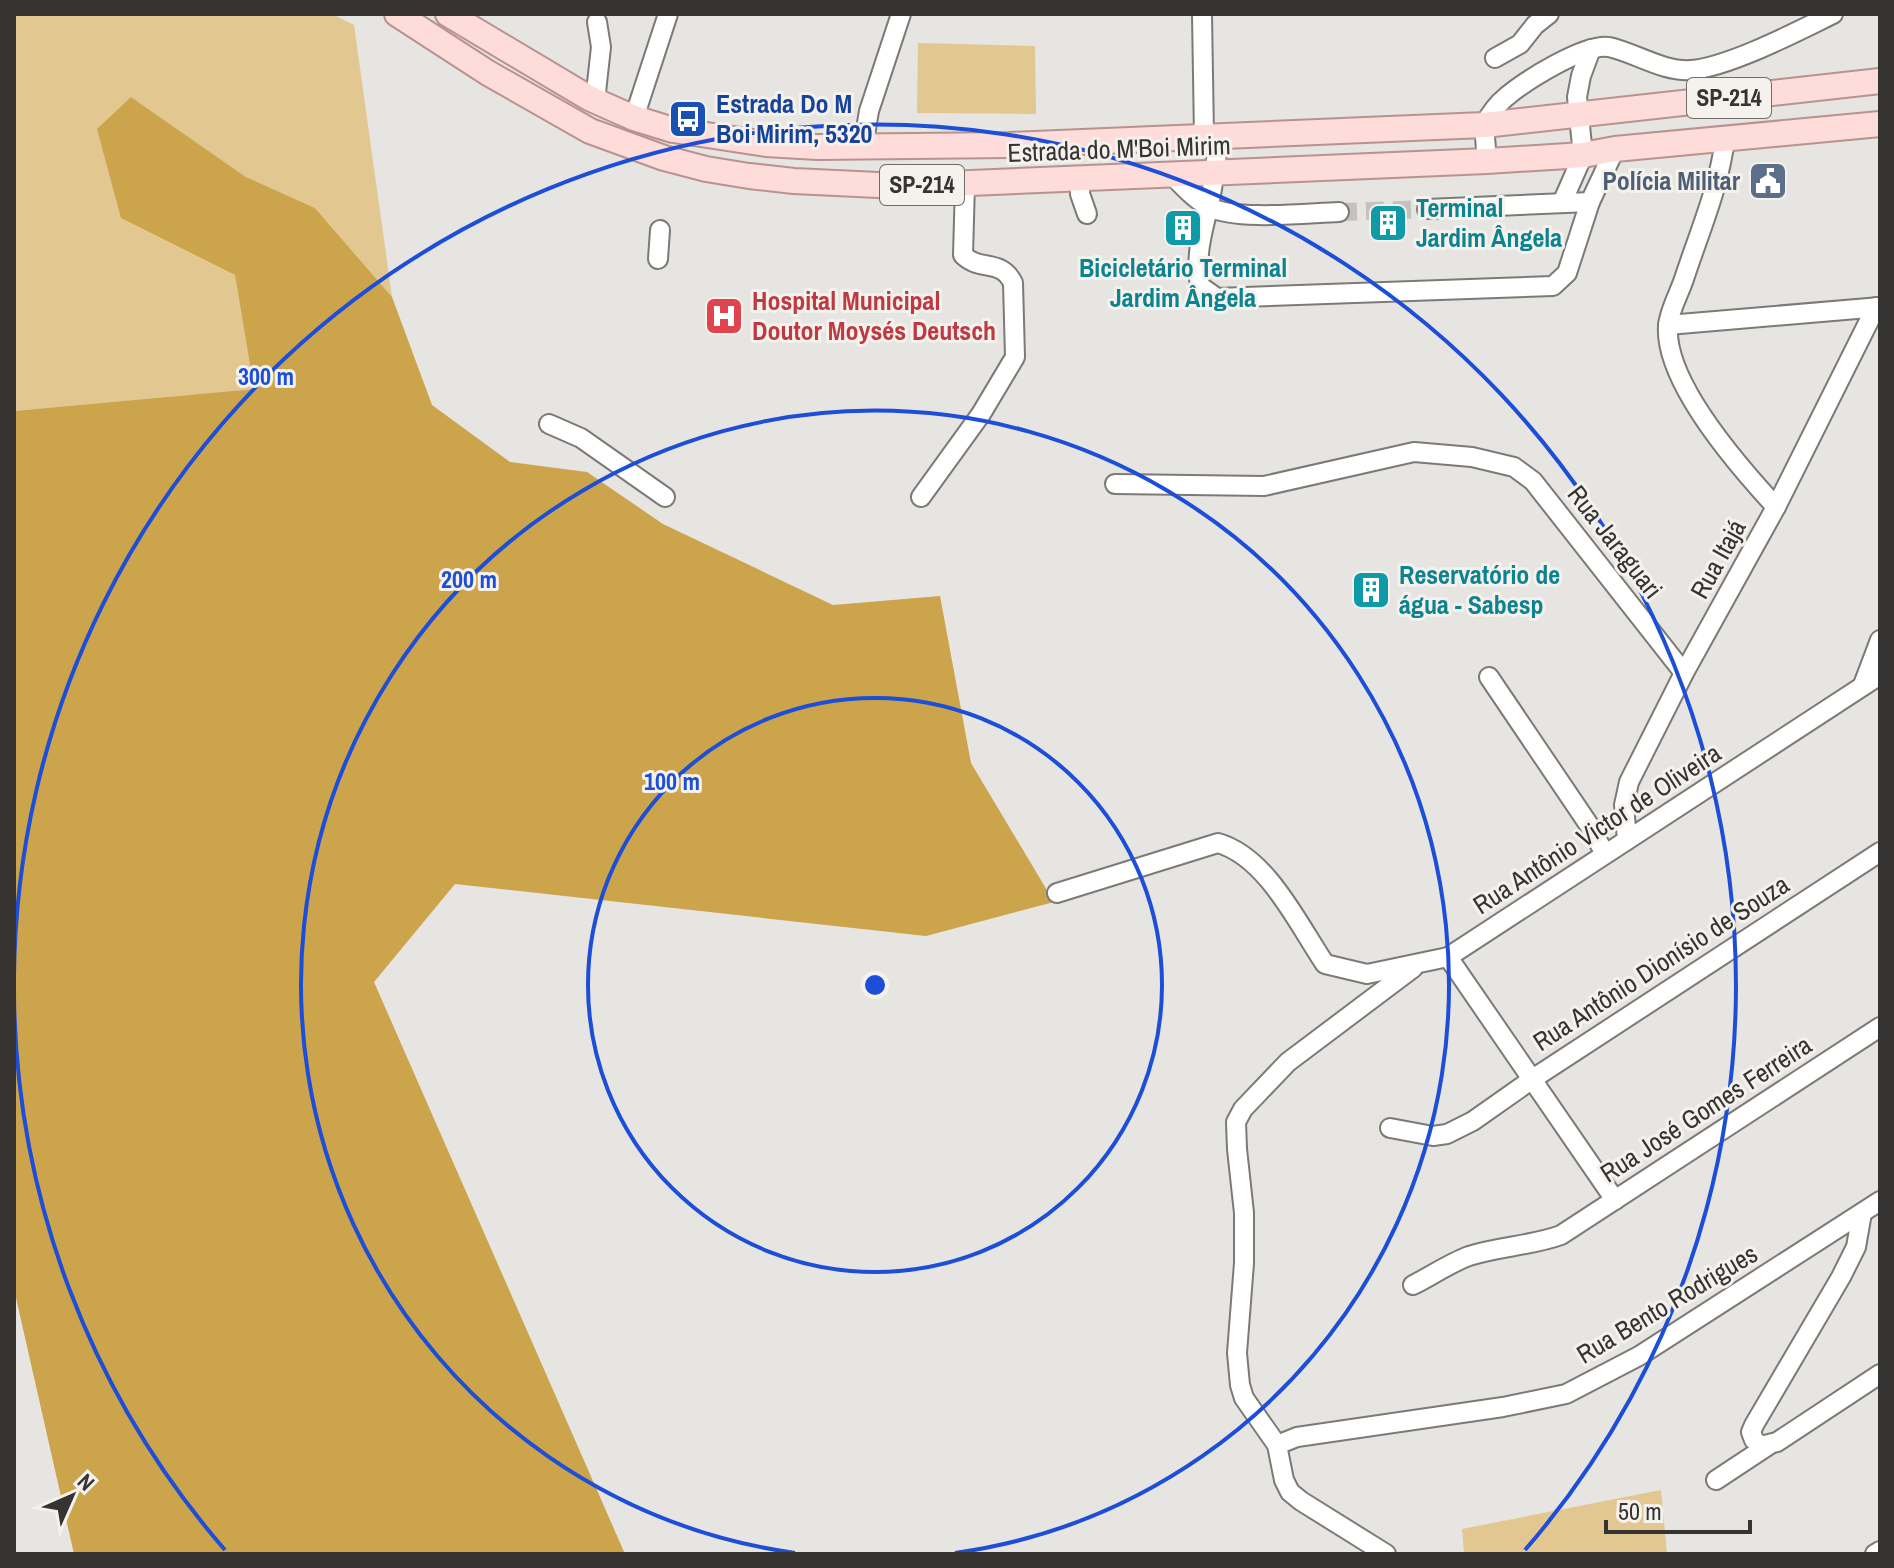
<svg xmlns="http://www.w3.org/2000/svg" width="1894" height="1568" font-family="'Archivo Narrow',sans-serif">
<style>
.green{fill:#e2c790}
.forest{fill:#cca44b}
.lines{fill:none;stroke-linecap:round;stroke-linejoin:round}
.minor-tunnel{stroke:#c3c2be;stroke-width:18;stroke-dasharray:18 9;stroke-linecap:butt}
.minor-casing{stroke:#7c7a76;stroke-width:22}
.major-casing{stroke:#b8928f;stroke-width:28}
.minor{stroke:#fff;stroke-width:18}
.major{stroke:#fedcda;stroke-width:24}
.ring{fill:none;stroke:#1d4ed8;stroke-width:4}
.labels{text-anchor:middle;stroke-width:6;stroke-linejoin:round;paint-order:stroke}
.shield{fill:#f5f2ee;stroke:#6f6d6a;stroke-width:2}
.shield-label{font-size:24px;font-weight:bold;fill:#353432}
.transit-label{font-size:26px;font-weight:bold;fill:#164399;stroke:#f5f2ee;text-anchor:start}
.street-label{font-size:26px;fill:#353432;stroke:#f5f2ee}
.service-label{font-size:26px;font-weight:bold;fill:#4e5e75;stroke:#f5f2ee;text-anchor:end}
.culture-label{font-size:26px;font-weight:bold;fill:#0d838f;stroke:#f5f2ee;text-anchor:start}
.health-label{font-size:26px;font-weight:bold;fill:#be3a42;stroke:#f5f2ee;text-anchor:start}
.centre{fill:#1d4ed8;stroke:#f5f2ee;stroke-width:4}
.ring-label{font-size:24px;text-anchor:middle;font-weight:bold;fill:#1d4ed8;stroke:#f5f2ee;stroke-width:6;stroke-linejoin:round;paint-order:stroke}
</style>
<rect width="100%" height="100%" fill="#e7e5e1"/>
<!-- green -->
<g class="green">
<path d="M 14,14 L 332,14 L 354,25 L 392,297 L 315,208 L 246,177 L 131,97 L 121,218 L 235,275 L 254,389 L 14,411 Z"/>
<path d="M 918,43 L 1035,46 L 1036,114 L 917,113 Z"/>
<path d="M 1661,1490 L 1667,1554 L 1464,1554 L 1462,1529 Z"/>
</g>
<!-- forest -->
<path class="forest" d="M 131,97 L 246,177 L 315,208 L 392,297 L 432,405 L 510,462 L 587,472 L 663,524 L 833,605 L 940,596 L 971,763 L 1054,902 L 926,936 L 455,884 L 374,982 L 625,1554 L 74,1554 L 14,1289 L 14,411 L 254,389 L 235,275 L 121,218 L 97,129 Z"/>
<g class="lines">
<!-- minor-tunnel -->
<path class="minor-tunnel" d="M 1339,212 L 1427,209"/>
<!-- minor casing -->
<g class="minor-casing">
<g id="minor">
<path d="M 1202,14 L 1204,136"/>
<path d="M 1495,58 L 1520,44 L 1535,25 L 1549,14"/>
<path d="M 595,101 L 601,47 L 597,22"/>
<path d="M 634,118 L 668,14"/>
<path d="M 1219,136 C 1216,159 1214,182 1209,205 C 1202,232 1195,258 1200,286 L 1217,298 L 1553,286 L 1567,273 L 1590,202 L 1615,149"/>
<path d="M 1725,139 C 1719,188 1699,233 1684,279 C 1679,294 1669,311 1668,326 C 1664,382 1739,467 1776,507"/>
<path d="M 863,147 L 869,111 L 901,14"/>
<path d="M 1487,161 L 1484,125 C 1490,114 1496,105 1506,97 C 1525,81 1585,43 1609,47 C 1636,53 1663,72 1691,70 C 1729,67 1798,31 1833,14"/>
<path d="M 1171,174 C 1182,185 1195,200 1209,207 C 1238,221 1306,213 1339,212"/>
<path d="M 1080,177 L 1080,194 L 1087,214"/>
<path d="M 1562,203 L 1583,155 L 1577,97 L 1581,76 L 1591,49"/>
<path d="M 1427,209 L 1590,202"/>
<path d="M 658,259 L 660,230"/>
<path d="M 1668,325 L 1880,307"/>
<path d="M 549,424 L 581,438 L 665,497"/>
<path d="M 1115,484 L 1264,486 L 1414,452 L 1472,457 L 1514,467 L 1533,481 L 1684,673"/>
<path d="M 921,497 L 981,414 L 1015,357 L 1013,283 C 1001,258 980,272 963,255 L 965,184"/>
<path d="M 1489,677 L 1589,825 L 1605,854"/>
<path d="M 1863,685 L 1880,640"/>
<path d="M 1627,840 L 1624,805 L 1629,782 L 1684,673 L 1776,507 L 1876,307"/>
<path d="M 1057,893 L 1218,843 C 1267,857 1298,924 1325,964 L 1367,974 L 1448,957 L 1880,675"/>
<path d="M 1448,957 L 1615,1200"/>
<path d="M 1390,1128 L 1433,1136 L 1447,1134 L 1473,1121 L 1534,1078 L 1880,852"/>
<path d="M 1862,1213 L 1856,1247 L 1841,1277 L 1754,1425 L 1751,1432 L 1754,1440 L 1761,1446 L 1777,1442 L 1880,1374"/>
<path d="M 1413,1285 C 1431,1276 1450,1263 1469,1256 C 1500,1246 1531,1246 1561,1235 L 1880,1027"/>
<path d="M 1277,1445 L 1297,1437 L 1503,1407 L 1566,1394 L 1639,1356 L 1880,1201"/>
<path d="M 1716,1480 L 1769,1445"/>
<path d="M 1386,1554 L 1301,1501 L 1290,1492 L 1284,1480 L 1277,1445 L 1244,1398 L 1240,1385 L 1237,1353 L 1244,1263 L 1244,1213 L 1237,1149 L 1236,1122 L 1243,1109 L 1288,1062 L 1413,968"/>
<path d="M 1875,1554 L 1880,1551"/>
</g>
</g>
<!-- major casing -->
<g class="major-casing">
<g id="major">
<path d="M 397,14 L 488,73 L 590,131 L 664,158 L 706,169 L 749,176 L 794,181 L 899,186 L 1487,161 L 1583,155 L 1615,149 L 1880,124"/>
<path d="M 448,14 L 589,98 L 634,118 L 673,130 L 707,135 L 766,144 L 817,147 L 1009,145 L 1484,125 L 1880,81"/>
</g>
</g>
<!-- minor -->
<use href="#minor" class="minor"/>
<!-- major -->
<use href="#major" class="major"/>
</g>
<!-- distance rings -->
<g class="ring">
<circle cx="875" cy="985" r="287"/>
<path d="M795 1553A574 574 0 1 1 955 1553"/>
<path d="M225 1550A861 861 0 0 1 14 993M14 977A861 861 0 1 1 1525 1550"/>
</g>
<!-- icons -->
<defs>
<g id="bus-square" transform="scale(2)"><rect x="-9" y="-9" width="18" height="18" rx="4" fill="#1a4fb4" stroke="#f5f2ee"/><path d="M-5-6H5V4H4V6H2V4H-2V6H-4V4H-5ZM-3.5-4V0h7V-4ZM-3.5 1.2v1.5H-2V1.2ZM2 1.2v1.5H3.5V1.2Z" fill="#fff"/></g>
<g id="civic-square" transform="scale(2)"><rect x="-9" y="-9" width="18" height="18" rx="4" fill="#5c6f8a" stroke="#f5f2ee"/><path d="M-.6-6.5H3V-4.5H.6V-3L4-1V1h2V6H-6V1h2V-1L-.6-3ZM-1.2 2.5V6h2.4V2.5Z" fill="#fff"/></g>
<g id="building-square" transform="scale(2)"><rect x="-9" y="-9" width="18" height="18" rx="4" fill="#0f9aa8" stroke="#f5f2ee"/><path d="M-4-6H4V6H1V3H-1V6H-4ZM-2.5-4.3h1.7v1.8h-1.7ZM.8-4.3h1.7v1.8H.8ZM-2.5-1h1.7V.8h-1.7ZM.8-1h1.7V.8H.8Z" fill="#fff"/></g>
<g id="hospital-square" transform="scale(2)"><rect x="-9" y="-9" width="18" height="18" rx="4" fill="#e0444e" stroke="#f5f2ee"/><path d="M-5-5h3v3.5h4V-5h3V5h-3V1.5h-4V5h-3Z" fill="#fff"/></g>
</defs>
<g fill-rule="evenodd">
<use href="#bus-square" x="688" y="119"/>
<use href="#civic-square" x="1768" y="181"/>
<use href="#building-square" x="1388" y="223"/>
<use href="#building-square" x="1183" y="228"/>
<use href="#hospital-square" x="724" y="316"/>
<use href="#building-square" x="1371" y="590"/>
</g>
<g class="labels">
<!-- shield labels -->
<g class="shield">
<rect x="1687" y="78" width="84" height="40" rx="6"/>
<rect x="880" y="165" width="84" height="40" rx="6"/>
</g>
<g class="shield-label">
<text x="1729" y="106">SP-214</text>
<text x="922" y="193">SP-214</text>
</g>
<!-- transit labels -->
<g class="transit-label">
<text x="716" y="113">Estrada Do M<tspan x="716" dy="30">Boi Mirim, 5320</tspan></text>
</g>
<!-- street labels -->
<g class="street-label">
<text transform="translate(1119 149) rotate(-2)" y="9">Estrada do M'Boi Mirim</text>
<text transform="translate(1615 542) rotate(52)" y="9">Rua Jaraguari</text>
<text transform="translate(1718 559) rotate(-61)" y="9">Rua Itajá</text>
<text transform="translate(1597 829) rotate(-33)" y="9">Rua Antônio Victor de Oliveira</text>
<text transform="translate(1661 963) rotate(-33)" y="9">Rua Antônio Dionísio de Souza</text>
<text transform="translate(1706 1109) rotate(-33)" y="9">Rua José Gomes Ferreira</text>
<text transform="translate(1667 1304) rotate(-31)" y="9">Rua Bento Rodrigues</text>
</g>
<!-- service labels -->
<g class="service-label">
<text x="1740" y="190">Polícia Militar</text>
</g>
<!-- culture labels -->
<g class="culture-label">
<text x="1416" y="217">Terminal<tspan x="1416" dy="30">Jardim Ângela</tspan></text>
<text x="1183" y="277" text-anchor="middle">Bicicletário Terminal<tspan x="1183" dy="30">Jardim Ângela</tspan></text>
<text x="1399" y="584">Reservatório de<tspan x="1399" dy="30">água - Sabesp</tspan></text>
</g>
<!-- health labels -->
<g class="health-label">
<text x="752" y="310">Hospital Municipal<tspan x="752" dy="30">Doutor Moysés Deutsch</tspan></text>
</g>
</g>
<circle cx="875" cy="985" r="12" class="centre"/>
<g class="ring-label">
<text x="266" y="385">300 m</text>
<text x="469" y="588">200 m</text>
<text x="672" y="790">100 m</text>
</g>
<!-- border -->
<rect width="1894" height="1568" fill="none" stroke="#353432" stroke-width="32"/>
<!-- north arrow -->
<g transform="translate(72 1496) rotate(45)" stroke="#f5f2ee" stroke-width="6" paint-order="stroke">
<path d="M0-6L14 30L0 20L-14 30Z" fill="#353432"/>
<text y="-12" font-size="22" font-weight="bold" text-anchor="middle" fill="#353432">N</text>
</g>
<!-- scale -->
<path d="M1606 1520v12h144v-12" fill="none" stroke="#353432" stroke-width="4"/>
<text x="1618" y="1520" font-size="24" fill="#353432" stroke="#f5f2ee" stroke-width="6" paint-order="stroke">50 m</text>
</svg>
